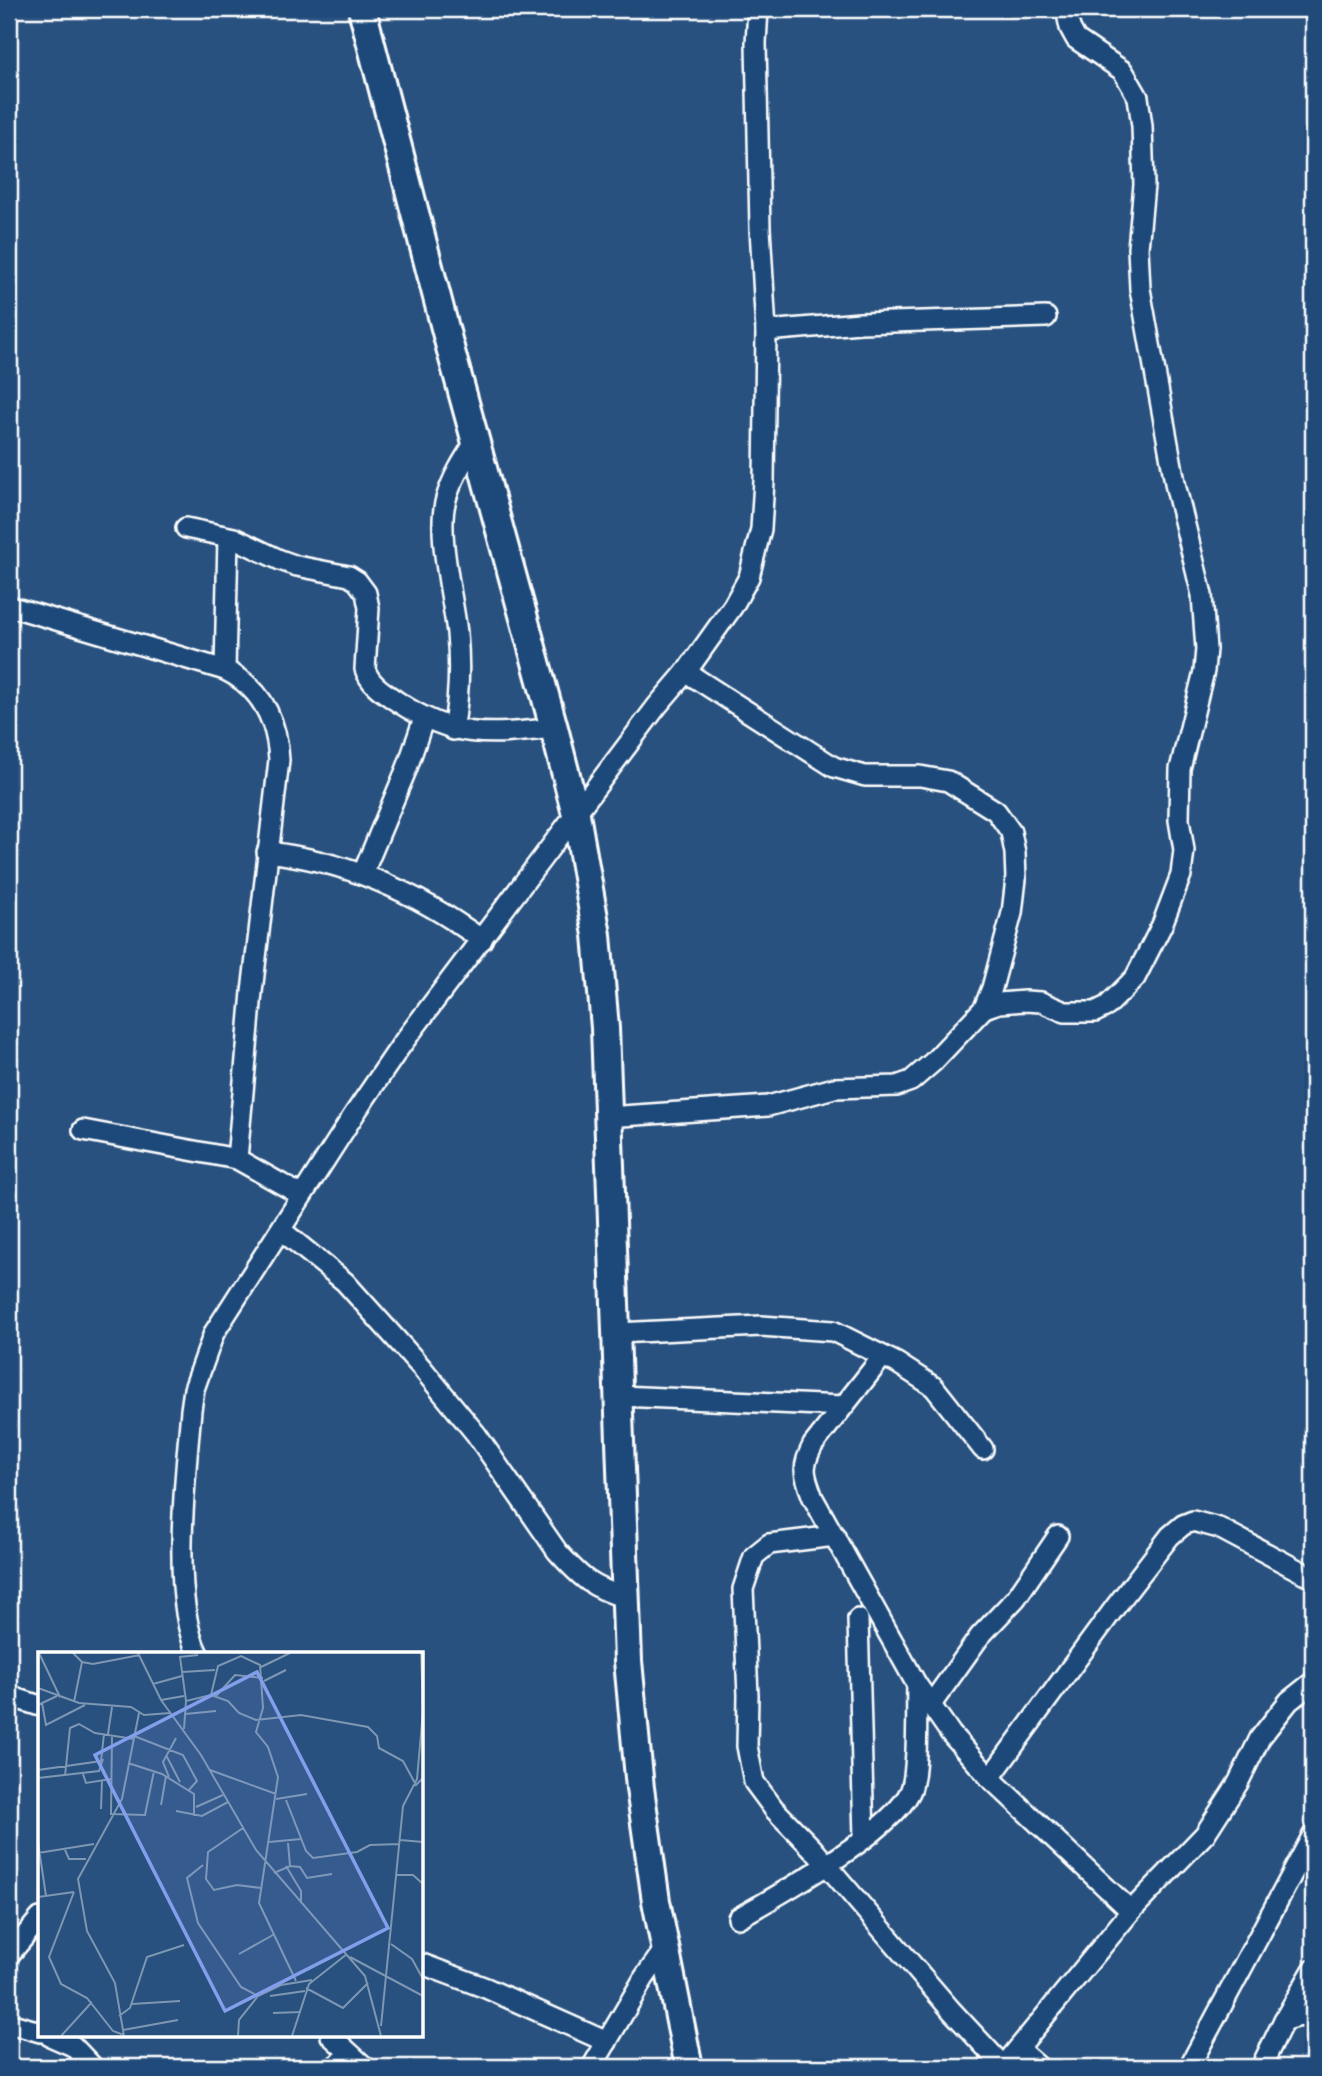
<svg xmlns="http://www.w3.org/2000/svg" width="1322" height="2076" font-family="'Shantell Sans',sans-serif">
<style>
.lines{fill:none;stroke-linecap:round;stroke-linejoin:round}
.street-casing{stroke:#fff;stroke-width:24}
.secondary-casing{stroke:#fff;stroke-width:32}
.street{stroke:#1f4a7a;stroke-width:19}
.secondary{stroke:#1f4a7a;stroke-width:26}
.inset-road{fill:none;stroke:#7e97b2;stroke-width:2}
.view{fill:#839eea;fill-opacity:0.15;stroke:#839eea;stroke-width:3.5}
.inset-edge{fill:none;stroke:#fff;stroke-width:3.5}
</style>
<rect width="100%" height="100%" fill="#28517f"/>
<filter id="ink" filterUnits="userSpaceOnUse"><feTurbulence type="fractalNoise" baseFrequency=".0143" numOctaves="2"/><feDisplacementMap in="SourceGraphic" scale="14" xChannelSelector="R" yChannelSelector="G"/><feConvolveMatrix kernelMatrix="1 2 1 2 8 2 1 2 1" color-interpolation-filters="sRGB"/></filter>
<g filter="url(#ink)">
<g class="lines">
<!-- street casing -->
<g class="street-casing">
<g id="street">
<path d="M 766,331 L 860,323 L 1046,317"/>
<path d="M 186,528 L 234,538 L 280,560 L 297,566 L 349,576 L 357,581 L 366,593 L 369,608 L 365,669 C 370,685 385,693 398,702 C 456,740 489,735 554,728"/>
<path d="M 9,606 L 225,670 C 262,688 277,721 279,760 L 252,992 L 237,1159"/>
<path d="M 225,670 L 228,537"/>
<path d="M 453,730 C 459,698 460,665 457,633 C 453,596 436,533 446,499 C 452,478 464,459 476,441"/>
<path d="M 267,852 C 347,861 418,893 482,940"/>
<path d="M 363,873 L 407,768 L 424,718"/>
<path d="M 984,1008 L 999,1003 L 1025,1001 L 1041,1002 L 1065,1012 L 1095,1012 L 1107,1006 L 1135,978 L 1162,925 L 1181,875 L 1184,850 L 1179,820 L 1180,769 L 1204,671 L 1206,649 L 1202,595 L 1176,488 L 1140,289 L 1138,248 L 1144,185 L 1142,126 L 1138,97 L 1123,71 L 1076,39 L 1070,28 L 1066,9"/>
<path d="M 607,1117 L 768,1106 L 834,1088 L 897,1086 L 911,1081 L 933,1062 L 984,1008 L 992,988 L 1012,913 L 1016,879 L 1015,853 L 1011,832 L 996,811 L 948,781 L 920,776 L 865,776 L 834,767 L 686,672"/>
<path d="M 83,1130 L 237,1159 L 301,1195"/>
<path d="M 281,1230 L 345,1282 L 422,1368 L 476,1434 L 557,1551 C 581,1578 592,1588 627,1598"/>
<path d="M 617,1333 L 761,1326 L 833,1331 L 897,1363 L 934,1387 L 983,1449"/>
<path d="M 883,1356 L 813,1445 C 801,1468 804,1474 813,1498 L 917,1685 L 951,1734 L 990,1778 L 1131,1911"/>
<path d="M 620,1396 L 843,1406"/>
<path d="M 835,1536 L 769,1544 L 754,1556 L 743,1589 L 748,1695 L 747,1746 L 754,1782 L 774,1809 L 813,1849 L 951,2010 L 1004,2067"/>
<path d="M 858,1619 L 864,1838"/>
<path d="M 198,1654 C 170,1599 186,1473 191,1410 L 194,1389 L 214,1333 L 355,1113 L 402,1044 L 657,706 L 686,672 L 733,606 L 749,577 L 761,529 L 764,481 L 766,331 L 760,228 L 756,43 L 758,9"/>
<path d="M 9,1696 L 40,1706"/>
<path d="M 930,1706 L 980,1636 L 1016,1598 L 1058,1536"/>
<path d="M 990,1778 L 1116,1606 L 1170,1536 L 1183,1525 L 1193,1521 L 1219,1528 L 1313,1578"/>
<path d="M 738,1918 C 779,1895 891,1832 910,1792 C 919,1774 916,1709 917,1685"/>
<path d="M 9,1955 L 40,1918"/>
<path d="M 422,1964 L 486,1988 L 607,2042"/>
<path d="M 1284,2020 L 1313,1970"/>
<path d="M 9,2023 L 40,2032"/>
<path d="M 50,2036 L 73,2046 L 93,2067"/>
<path d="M 331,2036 L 365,2067"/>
<path d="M 1018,2049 L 1039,2067"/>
<path d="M 334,2067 L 349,2055"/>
<path d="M 592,2067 L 644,1978 L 664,1950"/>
<path d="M 1003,2067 L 1131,1911 L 1205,1834 L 1238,1783 L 1260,1738 L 1289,1701 L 1313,1682"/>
<path d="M 1189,2067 L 1313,1835"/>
<path d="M 1261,2067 L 1284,2020 L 1301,2016 L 1313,2019"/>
</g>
</g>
<!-- secondary casing -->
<g class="secondary-casing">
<path id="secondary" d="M 362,9 L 452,355 L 554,728 L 576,814 L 597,935 L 605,1028 L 628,1661 L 640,1788 L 656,1901 L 689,2067"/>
</g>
<!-- street -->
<use href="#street" class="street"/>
<!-- secondary -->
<use href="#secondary" class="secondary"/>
</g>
</g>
<!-- overview -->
<g transform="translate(38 1652)">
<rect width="385" height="385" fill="#28517f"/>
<path class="inset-road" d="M 1,1 L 22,45M 35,1 L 44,10 L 55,12 L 102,3M 100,1 L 123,48 L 163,103 L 218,198 L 327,324 L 343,384M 383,1 L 385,56M 223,15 L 252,1M 144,20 L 177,18M 226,29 L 248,18M 115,32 L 144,24M 0,36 L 41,51 L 93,55 L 106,63 L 132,61M 173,43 L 190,49 L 201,61 L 218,68 L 263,63 L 330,75 L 339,84 L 341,96 L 365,109 L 378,133 L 385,126M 178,44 L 197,23 L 225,26M 123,48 L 146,44M 148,49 L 142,5 L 160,3M 36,50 L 44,10M 4,51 L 8,73 L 47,53M 0,53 L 19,44M 147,62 L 178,59M 146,77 L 148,49 L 173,43 L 180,14 L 203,4 L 222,13 L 225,56 L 218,80 L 230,95 L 240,125 L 221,251 L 258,329M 70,82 L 74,55M 74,83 L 73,162 L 107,163 L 116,119M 96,84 L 145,103 L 159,129 L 150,139M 128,103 L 142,130M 90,111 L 124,122 L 156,142 L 156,164M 0,118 L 63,109 L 66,82M 172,118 L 238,142M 45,122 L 48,131 L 73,127M 27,124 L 32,76 L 41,72 L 57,81 L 96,87M 131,125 L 125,110 L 138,86M 0,126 L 61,119 L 65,107M 238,147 L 269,142M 248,148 L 268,199 L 275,206 L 319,200 L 332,193 L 362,192M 123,153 L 128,124M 158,155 L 185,143M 63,157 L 64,128M 138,159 L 164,164 L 190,150M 205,176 L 170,200 L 168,227 L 176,238 L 199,233 L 223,236M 362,188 L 385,190M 0,190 L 8,244M 231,190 L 263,187M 250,191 L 252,214M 27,198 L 31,207 L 48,207M 0,201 L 56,192M 165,213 L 149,226 L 160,271 L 203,335 L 220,344M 248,214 L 263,239 L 263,251M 236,221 L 252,214 L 262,215 L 269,226 L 294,222M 358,223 L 375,223 L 385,232M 36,240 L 11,305 L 23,332 L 49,346 L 75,379 L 86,383M 0,245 L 36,240M 353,292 L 374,307 L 385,327M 201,302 L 235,283M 312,305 L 385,344M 268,336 L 305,356 L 330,331M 232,344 L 267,339M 94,352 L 142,349M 235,361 L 263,360M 81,364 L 92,356 L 109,305 L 146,293M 343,374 L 365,154 L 379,127 L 385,59M 85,378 L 140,368M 23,384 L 54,350M 86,384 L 77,331 L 49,279 L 40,227 L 84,147 L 101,61M 200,384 L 201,368 L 220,344 L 243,333 L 274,328M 254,384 L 271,332 L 309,302"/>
<path class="view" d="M 219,20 L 350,276 L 187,359 L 57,103 Z"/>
<rect width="385" height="385" class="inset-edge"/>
</g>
<!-- margin -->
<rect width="1322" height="2076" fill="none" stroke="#1f4a7a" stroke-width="35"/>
<rect x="18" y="18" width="1287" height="2041" fill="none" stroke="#fff" stroke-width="2.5" filter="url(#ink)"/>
</svg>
